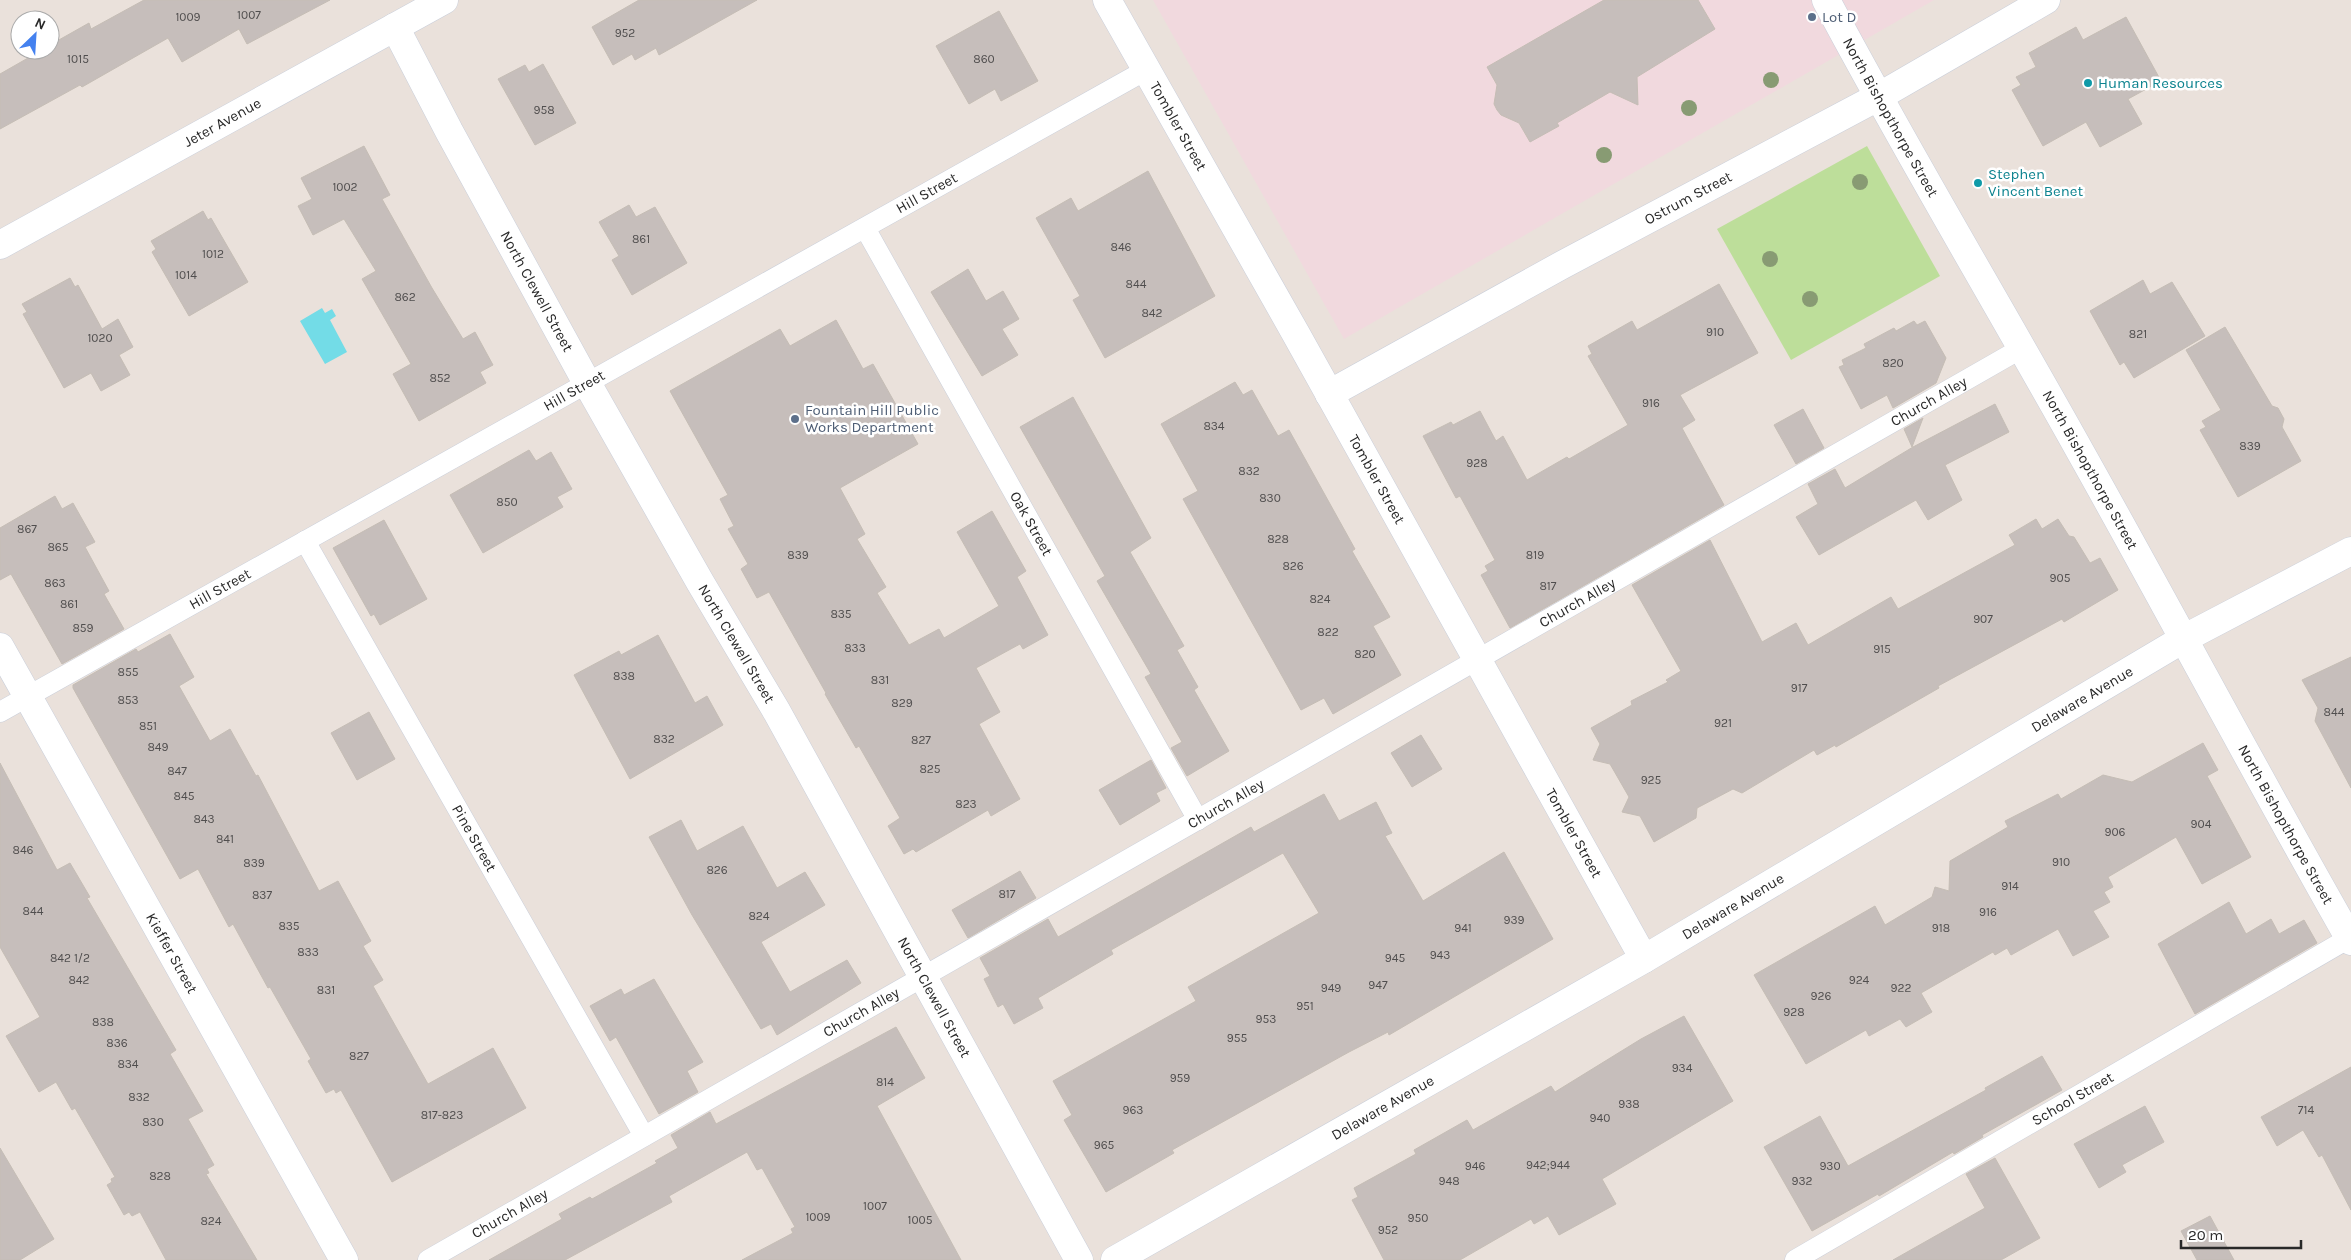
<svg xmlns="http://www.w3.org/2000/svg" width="2351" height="1260" font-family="Karla,sans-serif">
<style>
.medical{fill:#f1d9de}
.green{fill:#bdde9a}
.water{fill:#73dce7}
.building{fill:#c6bebb;stroke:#c5bdb5}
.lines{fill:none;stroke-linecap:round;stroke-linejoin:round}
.lane-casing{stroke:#cacfda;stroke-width:21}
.street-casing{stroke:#cacfda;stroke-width:29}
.secondary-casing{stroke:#cacfda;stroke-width:29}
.lane{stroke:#fff;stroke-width:20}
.street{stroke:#fff;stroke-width:28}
.secondary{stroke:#fff;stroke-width:28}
.tree{fill:#889b73}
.service-dot{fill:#5c6f8a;stroke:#fff;stroke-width:2}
.culture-dot{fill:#0f9aa8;stroke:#fff;stroke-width:2}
.labels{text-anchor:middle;stroke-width:5;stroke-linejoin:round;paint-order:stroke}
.number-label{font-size:12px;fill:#504e4e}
.service-label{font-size:15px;fill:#4e5e75;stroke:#fff;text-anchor:start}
.culture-label{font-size:15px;fill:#0d838f;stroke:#fff;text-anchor:start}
.street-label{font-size:15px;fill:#292929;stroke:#fff}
</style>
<rect width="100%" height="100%" fill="#eae1db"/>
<!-- medical -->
<path class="medical" d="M 1153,0 L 1934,0 L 1344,339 Z"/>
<!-- green -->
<path class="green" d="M 1867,146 L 1940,276 L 1791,360 L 1717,229 Z"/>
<!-- water -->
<path class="water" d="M 322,308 L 325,313 L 332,309 L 336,316 L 330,320 L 347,352 L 325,364 L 300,321 Z"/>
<!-- building -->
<g class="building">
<path d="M 144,0 L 330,0 L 247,44 L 239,29 L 182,62 L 168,38 L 82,87 L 80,85 L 0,129 L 0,74 L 42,50 L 50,50 L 50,45 L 89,23 L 91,29 Z"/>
<path d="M 639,0 L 757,0 L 659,55 L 656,48 L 635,60 L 632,54 L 613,65 L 592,27 Z"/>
<path d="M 1604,0 L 1698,0 L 1715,29 L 1637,77 L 1638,105 L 1610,92 L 1557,123 L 1559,126 L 1530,142 L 1519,123 L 1501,115 L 1497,110 L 1494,104 L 1497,85 L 1487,67 Z"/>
<path d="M 999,11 L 1038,81 L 1001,101 L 995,89 L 969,104 L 936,46 Z"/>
<path d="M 2126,17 L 2161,81 L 2128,99 L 2142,124 L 2100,147 L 2086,122 L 2043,146 L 2012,90 L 2021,85 L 2016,77 L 2036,67 L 2029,53 L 2076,27 L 2083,40 Z"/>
<path d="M 543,64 L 576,123 L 535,145 L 498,79 L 525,65 L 529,72 Z"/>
<path d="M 364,146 L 390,195 L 382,199 L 432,288 L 463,339 L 475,332 L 493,365 L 480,372 L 486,383 L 419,421 L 393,374 L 411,364 L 362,279 L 376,271 L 344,219 L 313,235 L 298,206 L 312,199 L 301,178 Z"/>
<path d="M 1148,171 L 1215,296 L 1105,358 L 1073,300 L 1080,296 L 1036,218 L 1071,198 L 1078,211 Z"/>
<path d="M 629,205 L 636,217 L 655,207 L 687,263 L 632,295 L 612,260 L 619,256 L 599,222 Z"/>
<path d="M 203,211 L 208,220 L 211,218 L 248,282 L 189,316 L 152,252 L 156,249 L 151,241 Z"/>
<path d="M 968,269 L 986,301 L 1003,291 L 1019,319 L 1002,329 L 1018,355 L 982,376 L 931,292 Z"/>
<path d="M 70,278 L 75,287 L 78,285 L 102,329 L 118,319 L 133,347 L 119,355 L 130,375 L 101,391 L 91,373 L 64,388 L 23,314 L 27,312 L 22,304 Z"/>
<path d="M 2143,280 L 2150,294 L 2172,282 L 2205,336 L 2134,378 L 2124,362 L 2120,365 L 2090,311 Z"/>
<path d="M 1719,284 L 1758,353 L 1680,395 L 1695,420 L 1682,428 L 1724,505 L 1510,628 L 1481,575 L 1488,571 L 1485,566 L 1495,560 L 1460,496 L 1456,498 L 1423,436 L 1451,422 L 1453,425 L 1480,411 L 1496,441 L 1503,436 L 1527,480 L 1567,457 L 1569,459 L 1628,425 L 1588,356 L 1592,354 L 1588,346 L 1632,321 L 1637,330 Z"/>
<path d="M 836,320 L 863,369 L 873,364 L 918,444 L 840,488 L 865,534 L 857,539 L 886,587 L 877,593 L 909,645 L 939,629 L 944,638 L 999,606 L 957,532 L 992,511 L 1026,571 L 1017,577 L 1048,635 L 1023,649 L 1020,644 L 976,668 L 1000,712 L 979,724 L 1020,799 L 991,816 L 988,810 L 916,852 L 913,849 L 904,854 L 888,826 L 900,818 L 859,746 L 856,748 L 825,694 L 826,693 L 769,592 L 757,598 L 741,569 L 748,564 L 728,529 L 734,526 L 720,499 L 728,495 L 670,391 L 780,329 L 790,346 Z"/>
<path d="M 1914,321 L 1917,325 L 1925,321 L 1946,358 L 1936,383 L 1893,408 L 1887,395 L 1861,409 L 1839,367 L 1844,365 L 1842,360 L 1866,348 L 1864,344 L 1894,328 L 1896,331 Z"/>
<path d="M 2225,327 L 2272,406 L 2278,408 L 2284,419 L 2282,427 L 2301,461 L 2238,497 L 2200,430 L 2206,427 L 2202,421 L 2221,410 L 2186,350 Z"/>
<path d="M 1235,382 L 1243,395 L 1252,390 L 1278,436 L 1289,430 L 1355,549 L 1352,551 L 1390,617 L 1373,626 L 1401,675 L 1333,714 L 1324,698 L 1301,710 L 1183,499 L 1198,491 L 1161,424 Z"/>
<path d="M 1073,397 L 1151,538 L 1130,552 L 1184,646 L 1177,650 L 1198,687 L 1194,690 L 1229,751 L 1187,776 L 1171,748 L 1182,742 L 1145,677 L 1151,674 L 1097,581 L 1105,576 L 1020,427 Z"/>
<path d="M 1995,404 L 2009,432 L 1945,465 L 1962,500 L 1928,520 L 1916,500 L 1819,555 L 1796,517 L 1818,504 L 1808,484 L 1835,469 L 1845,488 L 1913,447 Z"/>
<path d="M 1803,409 L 1824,448 L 1796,464 L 1774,425 Z"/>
<path d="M 1923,418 L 1912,447 L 1904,429 Z"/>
<path d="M 529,450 L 536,461 L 551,452 L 572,489 L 557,497 L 563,507 L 483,553 L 450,495 Z"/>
<path d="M 55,496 L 62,509 L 73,503 L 95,542 L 85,547 L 109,591 L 104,594 L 124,629 L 62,664 L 11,574 L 0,580 L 0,528 Z"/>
<path d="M 2036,519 L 2042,529 L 2058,519 L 2069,536 L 2074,537 L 2090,563 L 2100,558 L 2118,590 L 2064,622 L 2062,619 L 1938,686 L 1939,688 L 1836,747 L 1835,745 L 1817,755 L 1814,750 L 1742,793 L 1733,789 L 1697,808 L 1696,818 L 1654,842 L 1640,816 L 1622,812 L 1629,797 L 1610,764 L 1593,760 L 1600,744 L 1591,728 L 1632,705 L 1631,701 L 1668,682 L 1666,680 L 1681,671 L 1632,585 L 1710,540 L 1762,642 L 1796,623 L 1808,645 L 1891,597 L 1898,609 L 2015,545 L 2009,535 Z"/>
<path d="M 384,520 L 427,599 L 380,625 L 374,614 L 371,616 L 333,548 Z"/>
<path d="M 170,634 L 194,677 L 179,686 L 210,741 L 230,729 L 256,776 L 258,775 L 319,891 L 338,881 L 371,941 L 363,946 L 383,980 L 373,986 L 428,1084 L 493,1048 L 526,1108 L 392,1182 L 341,1090 L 336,1093 L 334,1089 L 326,1093 L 308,1061 L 311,1059 L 270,987 L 268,988 L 233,924 L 229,927 L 198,869 L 180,879 L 73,688 L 73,685 L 136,649 L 138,652 Z"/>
<path d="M 658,635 L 695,703 L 707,696 L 723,725 L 630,779 L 574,675 L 619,651 L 621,655 Z"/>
<path d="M 2351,657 L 2351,788 L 2315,721 L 2318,708 L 2302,680 Z"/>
<path d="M 369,712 L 395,759 L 357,780 L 331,733 Z"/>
<path d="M 1421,735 L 1442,769 L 1412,787 L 1391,753 Z"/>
<path d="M 2203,743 L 2218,770 L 2207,776 L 2251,857 L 2202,884 L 2176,837 L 2108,877 L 2113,887 L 2104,892 L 2110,902 L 2093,911 L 2109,937 L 2073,956 L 2058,929 L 2011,955 L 2007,948 L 1995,955 L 1993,952 L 1921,993 L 1932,1012 L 1906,1027 L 1900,1019 L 1869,1036 L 1866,1030 L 1806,1064 L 1754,975 L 1875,906 L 1885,925 L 1932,897 L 1935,887 L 1949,891 L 1950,861 L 2008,827 L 2005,821 L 2058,794 L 2061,799 L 2103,775 L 2132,782 Z"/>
<path d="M 1151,760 L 1166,788 L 1156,793 L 1160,801 L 1120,825 L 1099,790 Z"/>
<path d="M 0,763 L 57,870 L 70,863 L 90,897 L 87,898 L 176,1050 L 170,1054 L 203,1111 L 188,1119 L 214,1165 L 207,1169 L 209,1173 L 206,1174 L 257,1260 L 166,1260 L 140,1212 L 132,1216 L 129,1212 L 124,1215 L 107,1185 L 112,1182 L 111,1179 L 115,1177 L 75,1108 L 72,1110 L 56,1082 L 39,1092 L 6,1036 L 40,1017 L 0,947 Z"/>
<path d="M 1324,794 L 1339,821 L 1376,802 L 1392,833 L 1385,836 L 1423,901 L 1504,852 L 1553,939 L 1389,1035 L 1388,1032 L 1349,1052 L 1172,1150 L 1174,1153 L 1106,1192 L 1064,1120 L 1072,1115 L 1053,1081 L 1196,1001 L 1188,987 L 1319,913 L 1283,853 L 1111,950 L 1113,954 L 1038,998 L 1043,1008 L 1014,1024 L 1003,1004 L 998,1007 L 984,979 L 990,976 L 980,958 L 1048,919 L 1058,937 L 1251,827 L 1254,832 Z"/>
<path d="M 681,820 L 697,851 L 743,826 L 777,888 L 805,872 L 825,905 L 761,942 L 790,992 L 847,960 L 861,983 L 777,1035 L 771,1024 L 761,1029 L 692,915 L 649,837 Z"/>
<path d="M 1020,871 L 1036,898 L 968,938 L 952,910 Z"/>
<path d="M 2229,902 L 2246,934 L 2271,919 L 2279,934 L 2304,920 L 2317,943 L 2195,1014 L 2158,944 Z"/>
<path d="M 654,979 L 703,1062 L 687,1071 L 698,1092 L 659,1114 L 616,1037 L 610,1041 L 590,1006 L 621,989 L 624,995 Z"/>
<path d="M 1684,1016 L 1733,1101 L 1602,1179 L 1616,1204 L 1559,1235 L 1548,1216 L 1534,1224 L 1531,1219 L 1460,1260 L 1384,1260 L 1352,1200 L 1358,1197 L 1354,1188 L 1416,1154 L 1414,1150 L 1467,1120 L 1473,1130 L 1551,1086 L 1555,1092 L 1641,1039 Z"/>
<path d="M 896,1027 L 925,1078 L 877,1106 L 961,1260 L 742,1260 L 793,1233 L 791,1229 L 795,1227 L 762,1168 L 757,1170 L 747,1152 L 669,1196 L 672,1202 L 565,1260 L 489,1260 L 562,1219 L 559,1214 L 590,1197 L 592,1199 L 657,1163 L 655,1161 L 678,1148 L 671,1135 L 710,1112 L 716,1124 Z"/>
<path d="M 2042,1056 L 2062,1090 L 1982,1135 L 1983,1137 L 1954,1154 L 1953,1152 L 1879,1196 L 1878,1194 L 1812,1231 L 1764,1147 L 1820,1116 L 1848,1166 L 1986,1090 L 1985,1088 Z"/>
<path d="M 2351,1067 L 2351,1210 L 2322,1155 L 2319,1157 L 2303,1130 L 2277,1146 L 2261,1117 Z"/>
<path d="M 2145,1106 L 2164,1142 L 2122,1165 L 2126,1172 L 2099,1188 L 2074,1144 Z"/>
<path d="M 0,1148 L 54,1239 L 20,1260 L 0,1260 Z"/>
<path d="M 1995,1158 L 2040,1238 L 2001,1260 L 1893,1260 L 1985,1208 L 1966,1174 Z"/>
<path d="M 2210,1216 L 2234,1260 L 2197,1260 L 2181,1231 Z"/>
</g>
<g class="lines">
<!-- lane casing -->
<g class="lane-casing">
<g id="lane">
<path id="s1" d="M 865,228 L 1198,820"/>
<path id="s2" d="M 305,541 L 644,1136"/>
<path id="s3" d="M 0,712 L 1146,70"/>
<path id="s4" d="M 428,1260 L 2022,348"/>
<path id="s5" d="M 1795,1260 L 2351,937"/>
</g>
</g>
<!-- street casing -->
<g class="street-casing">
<g id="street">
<path id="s6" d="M 1107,0 L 1296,334 L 1644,959"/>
<path id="s7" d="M 1826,0 C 1907,153 1997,302 2081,453 C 2172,615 2259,780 2351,941"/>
<path id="s8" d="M 395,27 L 449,131 L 587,383 L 700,582 L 777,712 L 1079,1260"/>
<path id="s9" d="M 0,245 L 444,0"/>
<path id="s10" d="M 1329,394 L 1562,265 L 1878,97 L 2046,0"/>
<path id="s11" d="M 0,647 L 344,1260"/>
</g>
</g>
<!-- secondary casing -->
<g class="secondary-casing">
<g id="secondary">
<path id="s12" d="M 1115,1260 L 1644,959 L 2185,638 L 2351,551"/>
</g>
</g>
<!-- lane -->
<use href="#lane" class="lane"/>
<!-- street -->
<use href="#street" class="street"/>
<!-- secondary -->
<use href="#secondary" class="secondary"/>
</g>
<!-- trees -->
<g class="tree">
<circle cx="1771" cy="80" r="8"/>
<circle cx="1689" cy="108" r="8"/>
<circle cx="1604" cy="155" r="8"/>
<circle cx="1860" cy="182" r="8"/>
<circle cx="1770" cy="259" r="8"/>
<circle cx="1810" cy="299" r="8"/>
</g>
<!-- markers -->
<g class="service-dot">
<circle cx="1812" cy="17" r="5"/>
<circle cx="795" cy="419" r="5"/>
</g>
<g class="culture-dot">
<circle cx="2088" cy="83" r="5"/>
<circle cx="1978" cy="183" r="5"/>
</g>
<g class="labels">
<!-- number labels -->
<g class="number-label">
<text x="249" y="19">1007</text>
<text x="188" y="21">1009</text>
<text x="625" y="37">952</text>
<text x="78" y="63">1015</text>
<text x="984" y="63">860</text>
<text x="544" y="114">958</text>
<text x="345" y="191">1002</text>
<text x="641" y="243">861</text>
<text x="1121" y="251">846</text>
<text x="213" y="258">1012</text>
<text x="186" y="279">1014</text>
<text x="1136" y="288">844</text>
<text x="405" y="301">862</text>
<text x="1152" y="317">842</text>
<text x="1715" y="336">910</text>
<text x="2138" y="338">821</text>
<text x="100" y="342">1020</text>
<text x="1893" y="367">820</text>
<text x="440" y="382">852</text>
<text x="1651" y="407">916</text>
<text x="1214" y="430">834</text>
<text x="2250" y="450">839</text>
<text x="1477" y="467">928</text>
<text x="1249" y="475">832</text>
<text x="1270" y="502">830</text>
<text x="507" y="506">850</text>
<text x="27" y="533">867</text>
<text x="1278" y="543">828</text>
<text x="58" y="551">865</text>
<text x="798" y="559">839</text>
<text x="1535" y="559">819</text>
<text x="1293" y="570">826</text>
<text x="2060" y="582">905</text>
<text x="55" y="587">863</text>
<text x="1548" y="590">817</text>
<text x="1320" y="603">824</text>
<text x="69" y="608">861</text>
<text x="841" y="618">835</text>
<text x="1983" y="623">907</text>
<text x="83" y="632">859</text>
<text x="1328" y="636">822</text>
<text x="855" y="652">833</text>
<text x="1882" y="653">915</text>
<text x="1365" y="658">820</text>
<text x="128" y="676">855</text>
<text x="624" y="680">838</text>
<text x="880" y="684">831</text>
<text x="1799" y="692">917</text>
<text x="128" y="704">853</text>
<text x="902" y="707">829</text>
<text x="2334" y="716">844</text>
<text x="1723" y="727">921</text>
<text x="148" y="730">851</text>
<text x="664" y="743">832</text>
<text x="921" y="744">827</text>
<text x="158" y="751">849</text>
<text x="930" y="773">825</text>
<text x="177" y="775">847</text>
<text x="1651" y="784">925</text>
<text x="184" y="800">845</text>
<text x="966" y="808">823</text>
<text x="204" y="823">843</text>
<text x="2201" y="828">904</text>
<text x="2115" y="836">906</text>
<text x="225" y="843">841</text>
<text x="23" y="854">846</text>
<text x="2061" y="866">910</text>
<text x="254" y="867">839</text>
<text x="717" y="874">826</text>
<text x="2010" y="890">914</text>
<text x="1007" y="898">817</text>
<text x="262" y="899">837</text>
<text x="33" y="915">844</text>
<text x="1988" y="916">916</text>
<text x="759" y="920">824</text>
<text x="1514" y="924">939</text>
<text x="289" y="930">835</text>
<text x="1463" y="932">941</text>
<text x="1941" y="932">918</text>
<text x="308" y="956">833</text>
<text x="1440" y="959">943</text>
<text x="70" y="962">842 1/2</text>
<text x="1395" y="962">945</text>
<text x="79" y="984">842</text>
<text x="1859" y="984">924</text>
<text x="1378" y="989">947</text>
<text x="1331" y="992">949</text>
<text x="1901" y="992">922</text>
<text x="326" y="994">831</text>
<text x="1821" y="1000">926</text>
<text x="1305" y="1010">951</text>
<text x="1794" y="1016">928</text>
<text x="1266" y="1023">953</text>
<text x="103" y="1026">838</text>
<text x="1237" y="1042">955</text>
<text x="117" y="1047">836</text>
<text x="359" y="1060">827</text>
<text x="128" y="1068">834</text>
<text x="1682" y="1072">934</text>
<text x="1180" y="1082">959</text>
<text x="885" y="1086">814</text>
<text x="139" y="1101">832</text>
<text x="1629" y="1108">938</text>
<text x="1133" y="1114">963</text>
<text x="2306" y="1114">714</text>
<text x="442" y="1119">817-823</text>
<text x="1600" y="1122">940</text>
<text x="153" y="1126">830</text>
<text x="1104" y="1149">965</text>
<text x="1548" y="1169">942;944</text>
<text x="1475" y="1170">946</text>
<text x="1830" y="1170">930</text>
<text x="160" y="1180">828</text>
<text x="1449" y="1185">948</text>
<text x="1802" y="1185">932</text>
<text x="875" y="1210">1007</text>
<text x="818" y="1221">1009</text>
<text x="1418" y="1222">950</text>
<text x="920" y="1224">1005</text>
<text x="211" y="1225">824</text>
<text x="1388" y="1234">952</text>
</g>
<!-- service labels -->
<g class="service-label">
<text x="1822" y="22">Lot D</text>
<text x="805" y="415">Fountain Hill Public<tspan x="805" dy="17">Works Department</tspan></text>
</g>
<!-- culture labels -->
<g class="culture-label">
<text x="2098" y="88">Human Resources</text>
<text x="1988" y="179">Stephen<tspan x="1988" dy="17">Vincent Benet</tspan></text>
</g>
<!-- street labels -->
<g class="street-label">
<text dy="5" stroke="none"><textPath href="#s7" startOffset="134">North Bishopthorpe Street</textPath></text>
<text dy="5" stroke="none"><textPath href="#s9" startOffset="254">Jeter Avenue</textPath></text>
<text dy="5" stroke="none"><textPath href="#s6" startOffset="145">Tombler Street</textPath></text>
<text dy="5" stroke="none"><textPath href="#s3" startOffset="1062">Hill Street</textPath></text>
<text dy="5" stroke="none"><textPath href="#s10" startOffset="409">Ostrum Street</textPath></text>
<text dy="5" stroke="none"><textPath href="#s8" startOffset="300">North Clewell Street</textPath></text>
<text dy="5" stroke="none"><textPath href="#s3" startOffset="658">Hill Street</textPath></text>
<text dy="5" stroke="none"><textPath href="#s4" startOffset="1729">Church Alley</textPath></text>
<text dy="5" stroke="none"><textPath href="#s7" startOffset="539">North Bishopthorpe Street</textPath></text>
<text dy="5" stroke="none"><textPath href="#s6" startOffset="550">Tombler Street</textPath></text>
<text dy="5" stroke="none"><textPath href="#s1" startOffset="339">Oak Street</textPath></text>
<text dy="5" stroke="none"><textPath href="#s3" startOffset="252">Hill Street</textPath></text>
<text dy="5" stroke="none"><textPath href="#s4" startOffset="1324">Church Alley</textPath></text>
<text dy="5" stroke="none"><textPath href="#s8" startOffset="705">North Clewell Street</textPath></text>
<text dy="5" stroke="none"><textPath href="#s12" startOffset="1118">Delaware Avenue</textPath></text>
<text dy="5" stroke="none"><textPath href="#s4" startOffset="919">Church Alley</textPath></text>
<text dy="5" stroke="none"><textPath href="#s7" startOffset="944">North Bishopthorpe Street</textPath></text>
<text dy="5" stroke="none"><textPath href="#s6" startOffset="955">Tombler Street</textPath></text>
<text dy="5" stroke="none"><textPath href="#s2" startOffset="342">Pine Street</textPath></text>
<text dy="5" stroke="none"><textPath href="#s12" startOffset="712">Delaware Avenue</textPath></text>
<text dy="5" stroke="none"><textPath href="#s11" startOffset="351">Kieffer Street</textPath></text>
<text dy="5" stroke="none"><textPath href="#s8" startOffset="1110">North Clewell Street</textPath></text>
<text dy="5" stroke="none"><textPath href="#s4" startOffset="499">Church Alley</textPath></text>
<text dy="5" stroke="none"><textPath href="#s5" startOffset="321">School Street</textPath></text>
<text dy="5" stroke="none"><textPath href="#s12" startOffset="308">Delaware Avenue</textPath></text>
<text dy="5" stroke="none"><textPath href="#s4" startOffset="94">Church Alley</textPath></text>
</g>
</g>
<!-- north arrow -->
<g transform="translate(35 35) rotate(25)"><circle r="24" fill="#ffffff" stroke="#a9a9a9"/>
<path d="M0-4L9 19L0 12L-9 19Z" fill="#4481ef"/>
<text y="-8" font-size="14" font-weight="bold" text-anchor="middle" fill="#292929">N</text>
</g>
<!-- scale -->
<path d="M2181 1240v8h120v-8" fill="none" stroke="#292929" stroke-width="2.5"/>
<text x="2188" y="1240" font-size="15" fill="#292929" stroke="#ffffff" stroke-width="4" paint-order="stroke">20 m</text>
</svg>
